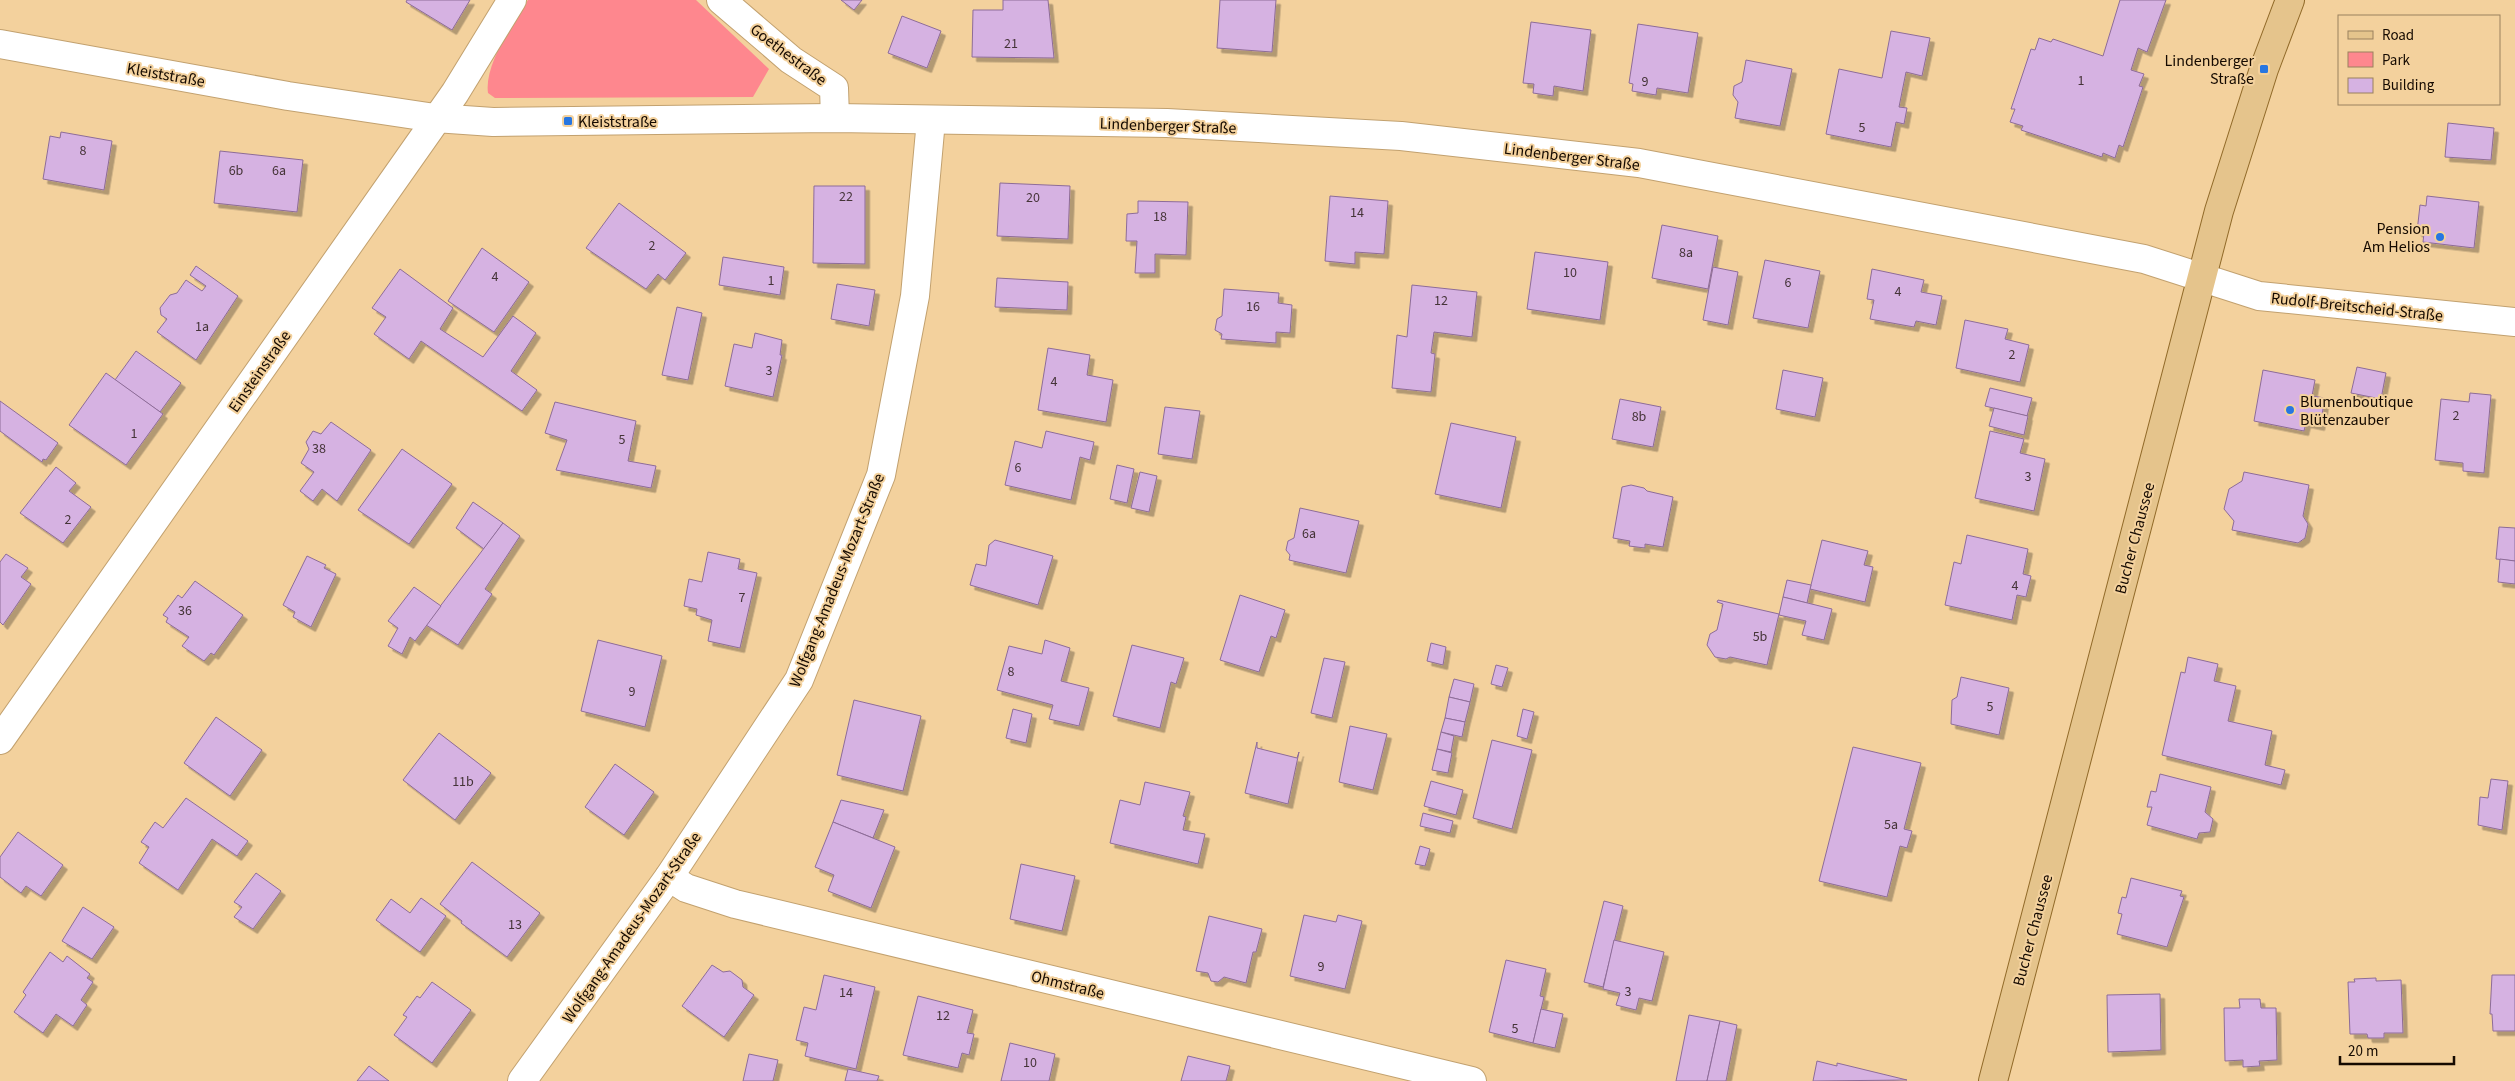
<svg xmlns="http://www.w3.org/2000/svg" width="2515" height="1081" font-family="'Source Sans 3',sans-serif">
<style>
.green{fill:#fe878e}
.building{fill:#d6b2e2;stroke:#8d6c98;filter:url(#shadow)}
.lines{fill:none;stroke-linecap:round;stroke-linejoin:round}
.minor-casing{stroke:#c2a16f;stroke-width:30}
.major-casing{stroke:#916a29;stroke-width:30}
.minor{stroke:#fff;stroke-width:28}
.major{stroke:#e5c48c;stroke-width:28}
.poi-dot{fill:#2776e1;stroke:#f3d19d;stroke-width:2}
.labels{text-anchor:middle;stroke-width:4;stroke-linejoin:round;paint-order:stroke}
.number-label{font-size:14px;fill:#453438}
.street-label{font-size:16px;fill:#150a00;stroke:#f3d19d}
.poi-label{font-size:16px;fill:#150a00;stroke:#f3d19d;text-anchor:end}
</style>
<defs>
<filter id="shadow"><feDropShadow dx="4.5" dy="4.5" stdDeviation="0" flood-color="#0004"/></filter>
</defs>
<rect width="100%" height="100%" fill="#f3d19d"/>
<!-- green -->
<path class="green" d="M 528,0 L 696,0 L 769,69 L 753,97 L 495,98 L 488,93 C 484,65 513,23 528,0 Z"/>
<!-- building -->
<g class="building">
<path d="M 407,0 L 470,0 L 452,30 L 406,2 Z"/>
<path d="M 841,0 L 862,0 L 854,10 Z"/>
<path d="M 1003,0 L 1048,0 L 1054,58 L 972,57 L 973,10 L 1003,10 Z"/>
<path d="M 1220,0 L 1276,0 L 1272,52 L 1217,48 Z"/>
<path d="M 2120,0 L 2166,0 L 2147,52 L 2138,48 L 2131,70 L 2144,74 L 2139,86 L 2143,87 L 2123,147 L 2119,145 L 2115,158 L 2103,153 L 2102,157 L 2021,130 L 2023,126 L 2010,122 L 2015,109 L 2011,109 L 2031,49 L 2035,50 L 2039,38 L 2051,42 L 2053,39 L 2103,56 Z"/>
<path d="M 902,16 L 941,31 L 927,68 L 888,53 Z"/>
<path d="M 1531,22 L 1591,30 L 1583,91 L 1554,86 L 1553,96 L 1533,93 L 1534,84 L 1523,83 Z"/>
<path d="M 1638,24 L 1698,33 L 1688,93 L 1657,88 L 1656,95 L 1632,91 L 1633,84 L 1629,83 Z"/>
<path d="M 1891,31 L 1930,38 L 1922,76 L 1906,72 L 1899,107 L 1907,108 L 1904,124 L 1896,122 L 1891,147 L 1826,134 L 1839,69 L 1882,78 Z"/>
<path d="M 1746,60 L 1792,69 L 1780,126 L 1735,118 L 1738,102 L 1733,95 L 1734,86 L 1742,82 Z"/>
<path d="M 2448,123 L 2494,128 L 2491,160 L 2445,157 Z"/>
<path d="M 61,132 L 112,141 L 104,190 L 43,179 L 50,136 L 60,138 Z"/>
<path d="M 220,151 L 303,160 L 297,212 L 214,203 Z"/>
<path d="M 1000,183 L 1070,186 L 1068,239 L 997,236 Z"/>
<path d="M 814,186 L 865,186 L 865,264 L 813,263 Z"/>
<path d="M 1330,196 L 1388,201 L 1384,254 L 1355,252 L 1355,264 L 1325,261 Z"/>
<path d="M 2427,196 L 2479,202 L 2474,248 L 2423,242 L 2424,233 L 2417,232 L 2420,205 L 2426,206 Z"/>
<path d="M 1138,201 L 1188,202 L 1186,255 L 1155,254 L 1155,273 L 1135,273 L 1137,241 L 1126,241 L 1127,214 L 1138,213 Z"/>
<path d="M 619,203 L 686,253 L 665,280 L 658,274 L 646,289 L 586,248 Z"/>
<path d="M 1662,225 L 1718,236 L 1708,289 L 1652,278 Z"/>
<path d="M 482,248 L 529,282 L 494,332 L 448,301 Z"/>
<path d="M 1535,252 L 1608,262 L 1600,320 L 1527,309 Z"/>
<path d="M 723,257 L 784,267 L 780,295 L 719,285 Z"/>
<path d="M 1765,260 L 1820,271 L 1808,328 L 1753,318 Z"/>
<path d="M 196,266 L 238,296 L 196,360 L 157,332 L 167,319 L 161,315 L 160,308 L 170,295 L 177,293 L 186,280 L 202,291 L 206,286 L 190,275 Z"/>
<path d="M 1713,267 L 1738,272 L 1728,325 L 1703,320 Z"/>
<path d="M 400,269 L 453,308 L 440,329 L 483,357 L 513,316 L 536,333 L 511,371 L 537,390 L 522,411 L 421,341 L 409,359 L 374,334 L 386,317 L 372,308 Z"/>
<path d="M 1872,269 L 1924,280 L 1921,292 L 1942,296 L 1936,325 L 1916,321 L 1914,327 L 1870,319 L 1874,300 L 1867,299 Z"/>
<path d="M 997,278 L 1068,282 L 1067,310 L 995,307 Z"/>
<path d="M 837,284 L 875,290 L 869,326 L 831,319 Z"/>
<path d="M 1412,285 L 1477,292 L 1472,337 L 1434,332 L 1431,353 L 1435,354 L 1431,392 L 1392,388 L 1397,335 L 1407,337 Z"/>
<path d="M 1224,289 L 1279,293 L 1278,303 L 1292,305 L 1290,333 L 1276,332 L 1276,343 L 1221,339 L 1222,334 L 1215,330 L 1217,319 L 1222,316 Z"/>
<path d="M 677,307 L 702,313 L 688,380 L 662,375 Z"/>
<path d="M 1965,320 L 2008,329 L 2005,339 L 2029,345 L 2020,382 L 1956,368 Z"/>
<path d="M 755,333 L 782,340 L 780,355 L 782,355 L 773,397 L 725,386 L 734,344 L 752,348 Z"/>
<path d="M 1048,348 L 1090,355 L 1087,375 L 1113,380 L 1106,422 L 1038,410 Z"/>
<path d="M 136,351 L 181,383 L 160,412 L 115,380 Z"/>
<path d="M 2357,367 L 2386,373 L 2381,399 L 2351,393 Z"/>
<path d="M 1783,370 L 1823,378 L 1815,417 L 1776,409 Z"/>
<path d="M 2263,370 L 2315,380 L 2312,396 L 2325,398 L 2320,426 L 2306,423 L 2304,431 L 2254,421 Z"/>
<path d="M 106,373 L 163,414 L 126,465 L 69,425 Z"/>
<path d="M 1990,388 L 2032,398 L 2027,416 L 1985,406 Z"/>
<path d="M 2470,393 L 2491,395 L 2484,473 L 2463,471 L 2463,463 L 2435,460 L 2441,399 L 2469,402 Z"/>
<path d="M 1620,399 L 1661,407 L 1653,447 L 1612,439 Z"/>
<path d="M 0,401 L 58,443 L 46,460 L 43,459 L 42,462 L 0,431 Z"/>
<path d="M 555,402 L 636,421 L 628,461 L 656,466 L 651,488 L 556,470 L 567,440 L 545,433 Z"/>
<path d="M 1165,407 L 1200,411 L 1192,459 L 1158,454 Z"/>
<path d="M 1994,408 L 2028,416 L 2024,435 L 1989,426 Z"/>
<path d="M 331,422 L 371,450 L 337,501 L 322,489 L 313,501 L 300,491 L 314,472 L 301,463 L 309,449 L 306,442 L 313,431 L 321,434 Z"/>
<path d="M 1451,423 L 1516,437 L 1501,508 L 1435,494 Z"/>
<path d="M 1046,431 L 1094,442 L 1090,460 L 1080,457 L 1071,500 L 1005,485 L 1015,441 L 1042,448 Z"/>
<path d="M 1990,431 L 2024,439 L 2020,453 L 2045,459 L 2034,511 L 1975,498 Z"/>
<path d="M 402,449 L 452,484 L 409,544 L 358,510 Z"/>
<path d="M 1117,465 L 1134,469 L 1127,503 L 1110,499 Z"/>
<path d="M 56,467 L 76,483 L 69,491 L 91,507 L 63,543 L 20,513 Z"/>
<path d="M 1140,472 L 1157,476 L 1149,512 L 1131,508 Z"/>
<path d="M 2244,472 L 2309,485 L 2303,516 L 2308,524 L 2305,538 L 2298,543 L 2232,530 L 2234,521 L 2224,509 L 2229,489 L 2242,481 Z"/>
<path d="M 1631,485 L 1644,488 L 1647,491 L 1673,497 L 1663,547 L 1645,544 L 1645,548 L 1629,546 L 1630,541 L 1613,538 L 1622,487 Z"/>
<path d="M 473,502 L 503,523 L 484,549 L 456,528 Z"/>
<path d="M 1300,508 L 1359,521 L 1346,573 L 1289,560 L 1290,555 L 1286,550 L 1288,541 L 1294,538 Z"/>
<path d="M 503,523 L 520,536 L 485,589 L 492,594 L 458,645 L 426,625 Z"/>
<path d="M 2499,527 L 2515,528 L 2515,561 L 2496,559 Z"/>
<path d="M 1967,535 L 2028,549 L 2023,574 L 2031,576 L 2026,597 L 2017,595 L 2012,620 L 1945,605 L 1954,562 L 1961,564 Z"/>
<path d="M 995,540 L 1053,556 L 1038,605 L 970,585 L 976,564 L 986,566 L 989,545 Z"/>
<path d="M 1822,540 L 1868,551 L 1864,565 L 1873,567 L 1865,602 L 1810,589 Z"/>
<path d="M 708,552 L 740,559 L 738,569 L 757,573 L 740,648 L 708,641 L 712,620 L 696,615 L 697,609 L 684,606 L 689,579 L 702,582 Z"/>
<path d="M 6,554 L 28,568 L 21,577 L 31,584 L 3,625 L 0,622 L 0,562 Z"/>
<path d="M 307,556 L 326,565 L 324,568 L 336,574 L 311,627 L 293,617 L 295,612 L 283,605 Z"/>
<path d="M 2500,559 L 2515,561 L 2515,584 L 2498,582 Z"/>
<path d="M 1787,580 L 1811,585 L 1807,603 L 1783,597 Z"/>
<path d="M 195,581 L 243,615 L 214,655 L 211,653 L 204,661 L 182,646 L 189,637 L 166,622 L 168,618 L 163,615 L 178,595 L 182,598 Z"/>
<path d="M 414,587 L 441,606 L 415,641 L 410,637 L 402,654 L 388,646 L 398,628 L 388,621 Z"/>
<path d="M 1240,595 L 1285,610 L 1276,638 L 1271,636 L 1259,672 L 1220,660 Z"/>
<path d="M 1783,597 L 1832,609 L 1824,640 L 1802,635 L 1806,621 L 1779,615 Z"/>
<path d="M 1718,600 L 1779,614 L 1767,665 L 1730,657 L 1726,659 L 1715,657 L 1707,645 L 1710,634 L 1717,630 L 1723,604 L 1717,602 Z"/>
<path d="M 598,640 L 662,656 L 645,727 L 581,711 Z"/>
<path d="M 1045,640 L 1070,648 L 1061,681 L 1089,688 L 1079,726 L 1049,719 L 1053,705 L 997,690 L 1009,646 L 1042,654 Z"/>
<path d="M 1431,643 L 1446,647 L 1443,665 L 1427,661 Z"/>
<path d="M 1132,645 L 1184,658 L 1176,684 L 1171,682 L 1160,728 L 1113,716 Z"/>
<path d="M 2188,657 L 2218,664 L 2214,681 L 2236,686 L 2228,721 L 2272,731 L 2265,765 L 2285,770 L 2281,785 L 2162,755 L 2181,672 L 2185,673 Z"/>
<path d="M 1324,658 L 1345,662 L 1332,718 L 1311,713 Z"/>
<path d="M 1496,665 L 1508,668 L 1502,687 L 1491,684 Z"/>
<path d="M 1961,677 L 2009,688 L 1999,735 L 1951,724 L 1952,700 L 1957,697 Z"/>
<path d="M 1454,679 L 1474,684 L 1470,702 L 1449,697 Z"/>
<path d="M 1449,697 L 1470,702 L 1465,722 L 1445,718 Z"/>
<path d="M 854,700 L 921,716 L 903,791 L 837,775 Z"/>
<path d="M 1013,709 L 1032,714 L 1026,743 L 1006,738 Z"/>
<path d="M 1523,709 L 1534,712 L 1527,739 L 1517,736 Z"/>
<path d="M 216,717 L 262,750 L 230,796 L 184,763 Z"/>
<path d="M 1445,718 L 1465,722 L 1462,737 L 1441,732 Z"/>
<path d="M 1350,726 L 1387,734 L 1373,790 L 1339,782 Z"/>
<path d="M 1441,732 L 1454,736 L 1451,752 L 1437,749 Z"/>
<path d="M 439,733 L 491,773 L 455,820 L 403,780 Z"/>
<path d="M 1492,740 L 1532,750 L 1512,829 L 1473,818 Z"/>
<path d="M 1257,742 L 1257,748 L 1297,758 L 1299,752 L 1288,804 L 1245,793 Z"/>
<path d="M 1853,747 L 1921,763 L 1904,829 L 1912,831 L 1907,848 L 1900,846 L 1887,897 L 1819,881 Z"/>
<path d="M 1437,749 L 1452,753 L 1448,773 L 1432,770 Z"/>
<path d="M 615,764 L 654,792 L 624,835 L 585,807 Z"/>
<path d="M 2160,774 L 2211,787 L 2205,812 L 2213,819 L 2210,832 L 2199,833 L 2197,839 L 2147,825 L 2152,807 L 2147,807 L 2151,791 L 2156,792 Z"/>
<path d="M 2491,779 L 2508,781 L 2502,830 L 2478,825 L 2480,797 L 2488,798 Z"/>
<path d="M 1431,781 L 1463,790 L 1456,815 L 1424,806 Z"/>
<path d="M 1145,782 L 1190,792 L 1183,816 L 1186,817 L 1183,830 L 1205,834 L 1198,864 L 1110,843 L 1120,800 L 1140,805 Z"/>
<path d="M 186,798 L 248,841 L 237,856 L 212,839 L 178,890 L 139,863 L 149,847 L 141,842 L 155,822 L 163,828 Z"/>
<path d="M 841,800 L 884,810 L 873,838 L 833,822 Z"/>
<path d="M 1423,813 L 1453,821 L 1450,833 L 1420,826 Z"/>
<path d="M 833,822 L 895,847 L 871,908 L 828,891 L 834,875 L 815,867 Z"/>
<path d="M 18,832 L 63,865 L 41,896 L 26,886 L 21,893 L 0,877 L 0,857 Z"/>
<path d="M 1420,846 L 1430,849 L 1425,866 L 1415,864 Z"/>
<path d="M 472,862 L 540,913 L 507,957 L 461,923 L 462,921 L 440,904 Z"/>
<path d="M 1021,864 L 1075,876 L 1062,931 L 1010,919 Z"/>
<path d="M 256,873 L 281,891 L 253,929 L 234,917 L 242,907 L 234,902 Z"/>
<path d="M 2131,878 L 2182,891 L 2180,896 L 2184,897 L 2167,947 L 2117,934 L 2122,914 L 2118,913 L 2122,897 L 2126,898 Z"/>
<path d="M 421,898 L 446,916 L 420,952 L 376,920 L 391,899 L 410,913 Z"/>
<path d="M 1604,901 L 1623,906 L 1603,987 L 1584,982 Z"/>
<path d="M 83,907 L 114,927 L 92,959 L 62,941 Z"/>
<path d="M 1304,915 L 1336,922 L 1338,915 L 1362,921 L 1345,989 L 1290,976 Z"/>
<path d="M 1209,916 L 1262,929 L 1256,952 L 1253,952 L 1246,983 L 1224,977 L 1218,982 L 1211,981 L 1208,973 L 1196,971 Z"/>
<path d="M 1614,940 L 1664,952 L 1652,1001 L 1639,998 L 1636,1010 L 1616,1005 L 1620,993 L 1603,989 Z"/>
<path d="M 50,952 L 63,962 L 67,956 L 90,974 L 87,978 L 93,982 L 81,1000 L 87,1005 L 73,1026 L 56,1014 L 43,1033 L 14,1012 L 26,995 L 23,992 Z"/>
<path d="M 1506,960 L 1546,969 L 1540,996 L 1544,997 L 1533,1043 L 1489,1032 Z"/>
<path d="M 712,965 L 723,972 L 730,971 L 742,980 L 743,987 L 754,995 L 724,1037 L 682,1006 Z"/>
<path d="M 824,975 L 875,987 L 856,1069 L 805,1056 L 808,1043 L 796,1040 L 804,1007 L 816,1010 Z"/>
<path d="M 2492,975 L 2515,975 L 2515,1031 L 2493,1031 L 2492,1014 L 2490,1014 Z"/>
<path d="M 2376,978 L 2376,981 L 2401,980 L 2403,1033 L 2384,1033 L 2384,1038 L 2368,1038 L 2367,1034 L 2350,1034 L 2348,982 L 2355,982 L 2354,979 Z"/>
<path d="M 432,982 L 471,1010 L 432,1063 L 394,1035 L 407,1017 L 403,1015 L 417,996 L 420,998 Z"/>
<path d="M 2160,994 L 2161,1050 L 2108,1052 L 2107,995 Z"/>
<path d="M 918,996 L 973,1010 L 967,1033 L 974,1034 L 969,1055 L 962,1053 L 958,1068 L 903,1055 Z"/>
<path d="M 2239,999 L 2260,999 L 2261,1008 L 2276,1008 L 2277,1060 L 2259,1061 L 2260,1066 L 2243,1067 L 2243,1060 L 2225,1061 L 2224,1008 L 2240,1008 Z"/>
<path d="M 1541,1009 L 1563,1014 L 1555,1048 L 1533,1043 Z"/>
<path d="M 1689,1015 L 1720,1021 L 1707,1081 L 1676,1081 Z"/>
<path d="M 1720,1021 L 1737,1025 L 1726,1081 L 1707,1081 Z"/>
<path d="M 1010,1043 L 1055,1054 L 1049,1081 L 1001,1081 Z"/>
<path d="M 749,1054 L 778,1060 L 773,1081 L 743,1081 Z"/>
<path d="M 1188,1056 L 1230,1066 L 1226,1081 L 1181,1081 Z"/>
<path d="M 1817,1061 L 1837,1066 L 1837,1063 L 1907,1080 L 1813,1081 Z"/>
<path d="M 369,1066 L 389,1081 L 357,1081 Z"/>
<path d="M 848,1069 L 879,1076 L 877,1081 L 845,1081 Z"/>
</g>
<g class="lines">
<!-- minor casing -->
<g class="minor-casing">
<g id="minor">
<path d="M 721,0 L 791,60 L 834,88 L 835,118"/>
<path d="M 0,44 L 288,96 L 435,118 L 493,122 L 835,118 L 1167,123 L 1401,136 L 1639,163 L 2144,259 L 2259,296 L 2515,322"/>
<path d="M 0,740 L 455,93 L 512,0"/>
<path d="M 669,877 L 686,888 L 735,904 L 1472,1081"/>
<path d="M 522,1081 L 669,877 L 799,680 L 881,475 L 915,296 L 931,120"/>
</g>
</g>
<!-- major casing -->
<g class="major-casing">
<path id="major" d="M 1993,1081 L 2219,211 L 2264,69 L 2290,0"/>
</g>
<!-- minor -->
<use href="#minor" class="minor"/>
<!-- major -->
<use href="#major" class="major"/>
</g>
<!-- markers -->
<g class="poi-dot">
<rect x="2259" y="64" width="10" height="10" rx="2.5"/>
<rect x="563" y="116" width="10" height="10" rx="2.5"/>
<circle cx="2440" cy="237" r="5"/>
<circle cx="2290" cy="410" r="5"/>
</g>
<g class="labels">
<!-- number labels -->
<g class="number-label">
<text x="1011" y="48">21</text>
<text x="2081" y="85">1</text>
<text x="1645" y="86">9</text>
<text x="1862" y="132">5</text>
<text x="83" y="155">8</text>
<text x="236" y="175">6b</text>
<text x="279" y="175">6a</text>
<text x="846" y="201">22</text>
<text x="1033" y="202">20</text>
<text x="1357" y="217">14</text>
<text x="1160" y="221">18</text>
<text x="652" y="250">2</text>
<text x="1686" y="257">8a</text>
<text x="1570" y="277">10</text>
<text x="495" y="281">4</text>
<text x="771" y="285">1</text>
<text x="1788" y="287">6</text>
<text x="1898" y="296">4</text>
<text x="1441" y="305">12</text>
<text x="1253" y="311">16</text>
<text x="202" y="331">1a</text>
<text x="2012" y="359">2</text>
<text x="769" y="375">3</text>
<text x="1054" y="386">4</text>
<text x="2456" y="420">2</text>
<text x="1639" y="421">8b</text>
<text x="134" y="438">1</text>
<text x="622" y="444">5</text>
<text x="319" y="453">38</text>
<text x="1018" y="472">6</text>
<text x="2028" y="481">3</text>
<text x="68" y="524">2</text>
<text x="1309" y="538">6a</text>
<text x="2015" y="590">4</text>
<text x="742" y="602">7</text>
<text x="185" y="615">36</text>
<text x="1760" y="641">5b</text>
<text x="1011" y="676">8</text>
<text x="632" y="696">9</text>
<text x="1990" y="711">5</text>
<text x="463" y="786">11b</text>
<text x="1891" y="829">5a</text>
<text x="515" y="929">13</text>
<text x="1321" y="971">9</text>
<text x="1628" y="996">3</text>
<text x="846" y="997">14</text>
<text x="943" y="1020">12</text>
<text x="1515" y="1033">5</text>
<text x="1030" y="1067">10</text>
</g>
<!-- street labels -->
<g class="street-label">
<text transform="translate(789 54) rotate(37)" y="6">Goethestraße</text>
<text transform="translate(166 74) rotate(10)" y="6">Kleiststraße</text>
<text transform="translate(1168 125) rotate(2)" y="6">Lindenberger Straße</text>
<text transform="translate(1572 156) rotate(7)" y="6">Lindenberger Straße</text>
<text transform="translate(2357 306) rotate(6)" y="6">Rudolf-Breitscheid-Straße</text>
<text transform="translate(259 371) rotate(-55)" y="6">Einsteinstraße</text>
<text transform="translate(2134 538) rotate(-75)" y="6">Bucher Chaussee</text>
<text transform="translate(836 580) rotate(-68)" y="6">Wolfgang-Amadeus-Mozart-Straße</text>
<text transform="translate(631 927) rotate(-55)" y="6">Wolfgang-Amadeus-Mozart-Straße</text>
<text transform="translate(2032 930) rotate(-75)" y="6">Bucher Chaussee</text>
<text transform="translate(1068 984) rotate(14)" y="6">Ohmstraße</text>
</g>
<!-- poi labels -->
<g class="poi-label">
<text x="2254" y="66">Lindenberger<tspan x="2254" dy="18">Straße</tspan></text>
<text x="578" y="127" text-anchor="start">Kleiststraße</text>
<text x="2430" y="234">Pension<tspan x="2430" dy="18">Am Helios</tspan></text>
<text x="2300" y="407" text-anchor="start">Blumenboutique<tspan x="2300" dy="18">Blütenzauber</tspan></text>
</g>
</g>
<!-- legend -->
<rect x="2338" y="15" width="162" height="90" fill="#f3d19d" stroke="#9a815e"/>
<rect x="2348" y="31" width="25" height="8" fill="#e5c48c" stroke="#9a815e"/>
<text x="2382" y="40" font-size="15" fill="#150a00">Road</text>
<rect x="2348" y="52" width="25" height="15" fill="#fe878e" stroke="#9a815e"/>
<text x="2382" y="65" font-size="15" fill="#150a00">Park</text>
<rect x="2348" y="78" width="25" height="15" fill="#d6b2e2" stroke="#9a815e"/>
<text x="2382" y="90" font-size="15" fill="#150a00">Building</text>
<!-- scale -->
<path d="M2340 1056v8h114v-8" fill="none" stroke="#150a00" stroke-width="2.5"/>
<text x="2348" y="1056" font-size="15" fill="#150a00" stroke="#f3d19d" stroke-width="4" paint-order="stroke">20 m</text>
</svg>
